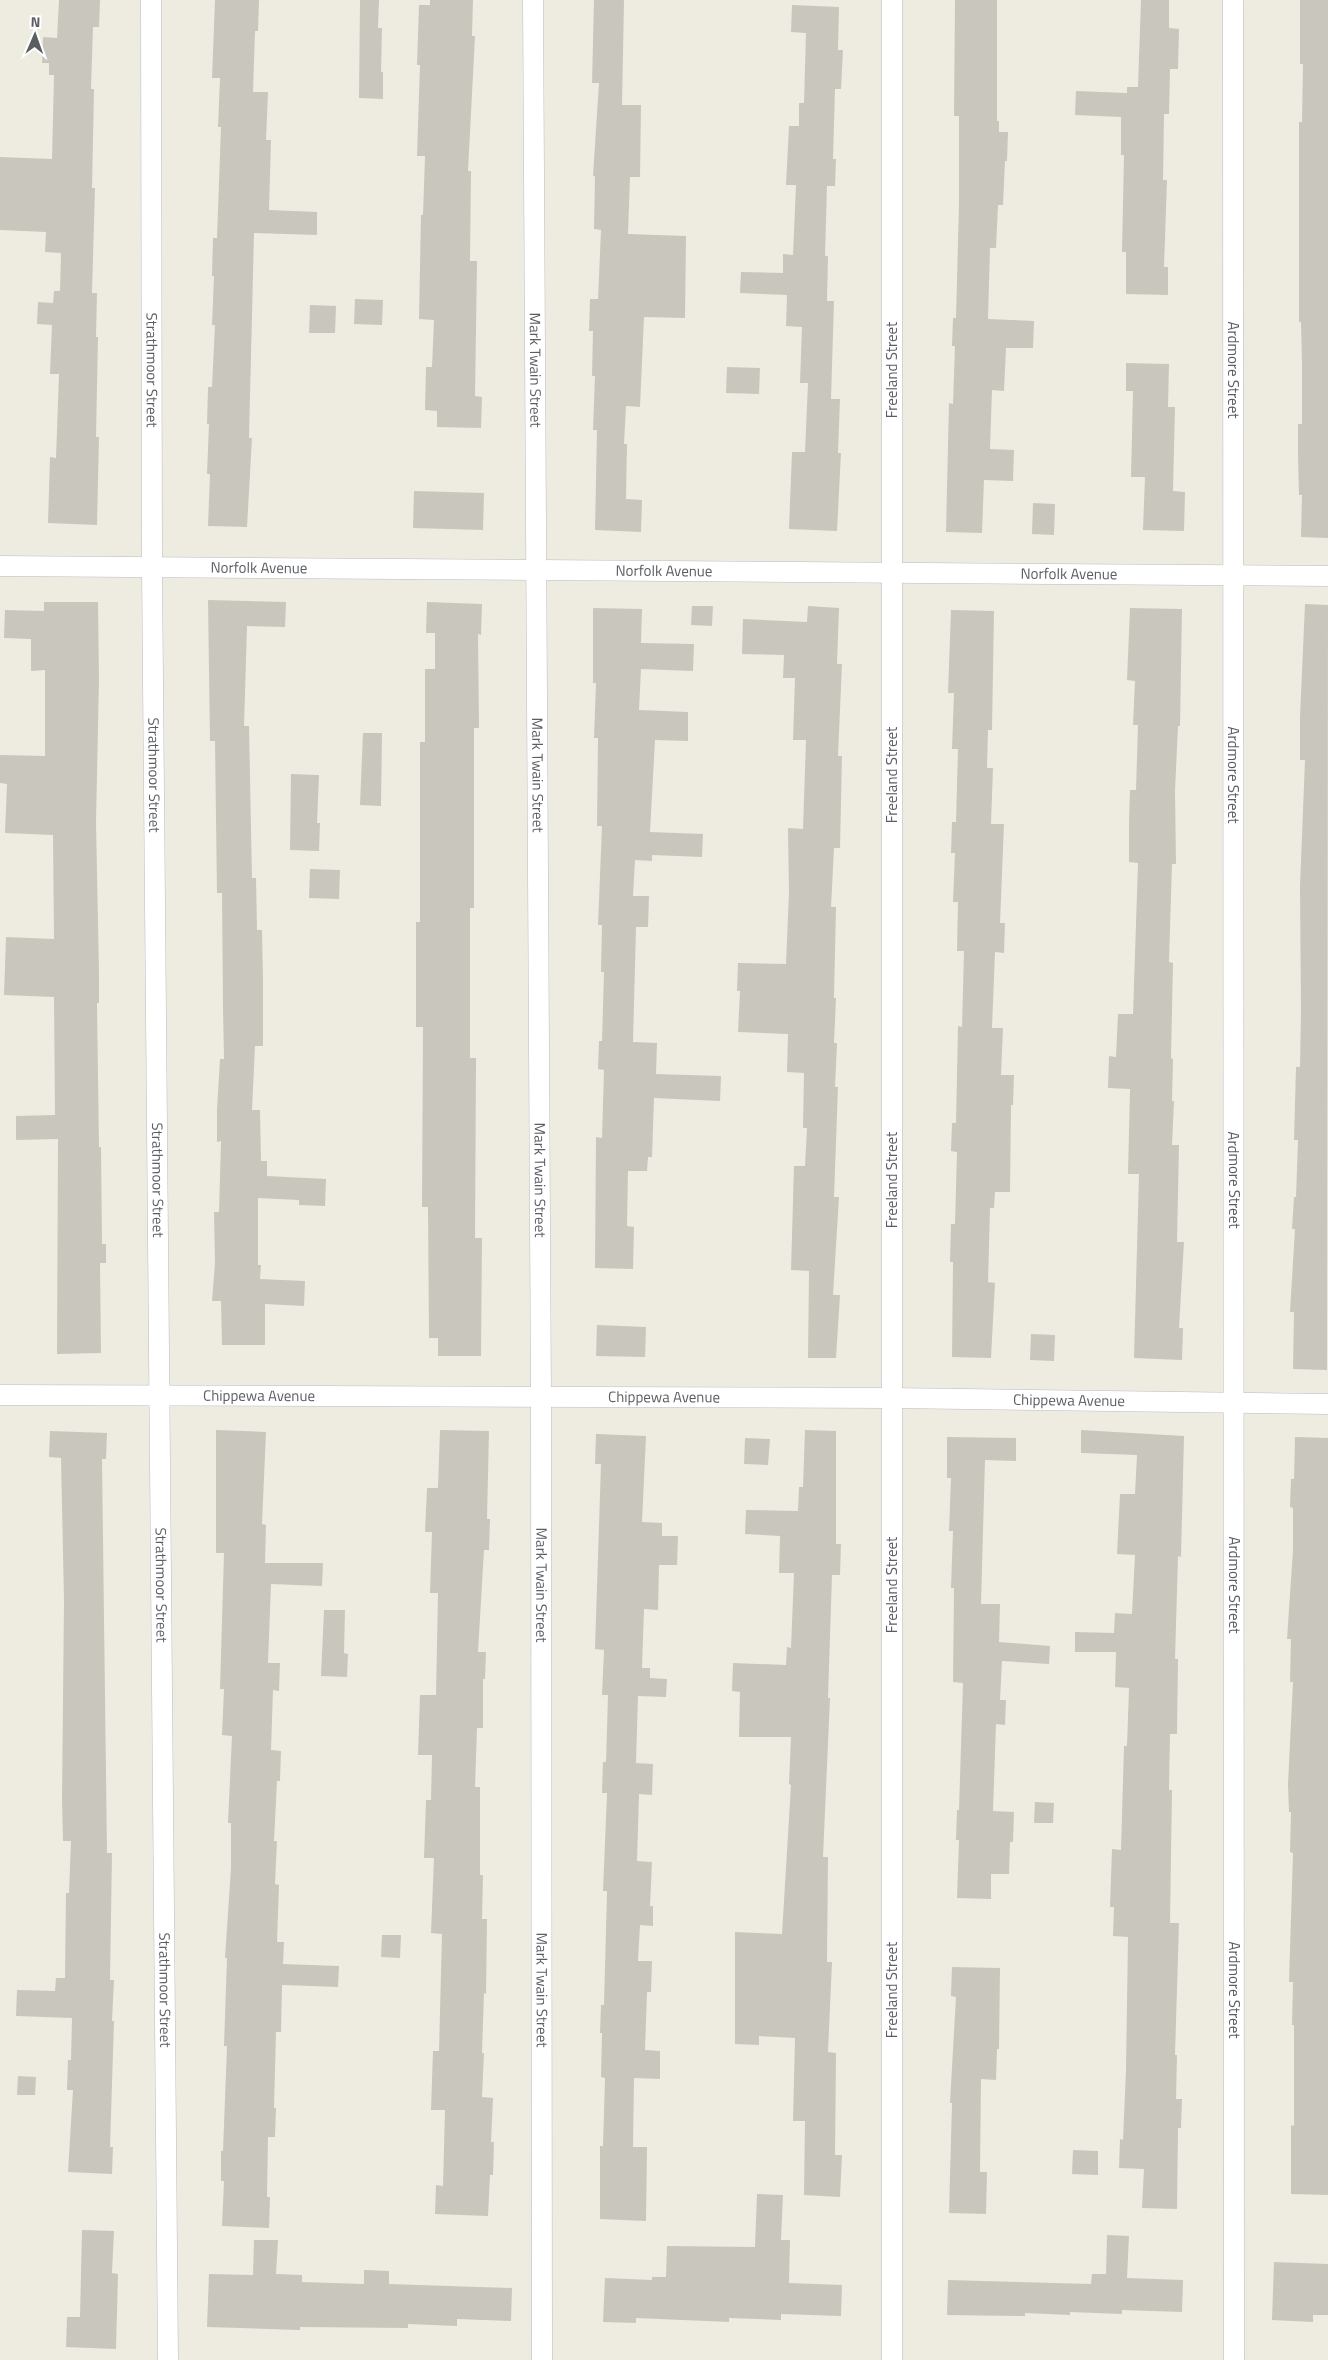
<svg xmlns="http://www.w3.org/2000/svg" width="1328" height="2360" font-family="'Titillium Web',sans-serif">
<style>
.building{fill:#c9c6be}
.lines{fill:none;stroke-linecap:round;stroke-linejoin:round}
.minor-casing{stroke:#b9bcc1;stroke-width:21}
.minor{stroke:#fff;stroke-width:20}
.labels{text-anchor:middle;stroke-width:5;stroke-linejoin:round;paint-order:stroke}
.street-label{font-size:15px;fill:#5a5e63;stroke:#fff}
</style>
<rect width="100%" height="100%" fill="#eeece1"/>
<!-- building -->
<g class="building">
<path d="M 59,0 L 100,0 L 99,27 L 93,27 L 91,89 L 94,89 L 92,188 L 95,188 L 92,293 L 97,293 L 96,337 L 98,337 L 96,437 L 99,437 L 97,525 L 48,523 L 50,457 L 56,458 L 59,374 L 50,374 L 52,325 L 37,324 L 38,302 L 53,303 L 54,291 L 60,291 L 61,253 L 45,252 L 46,232 L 0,230 L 0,157 L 52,159 L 54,75 L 49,75 L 49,63 L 42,63 L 43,37 L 57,38 Z"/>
<path d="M 215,0 L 259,0 L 258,31 L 255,31 L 253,92 L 268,92 L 266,140 L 271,140 L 269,210 L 317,212 L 317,235 L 254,233 L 249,438 L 252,438 L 247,527 L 208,526 L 210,474 L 207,474 L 209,424 L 207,424 L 208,387 L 212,387 L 215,325 L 212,325 L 214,276 L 212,276 L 213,238 L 217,238 L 221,127 L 218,127 L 220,78 L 212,78 Z"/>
<path d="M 360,0 L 379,0 L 378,28 L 382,28 L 381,72 L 383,72 L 383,99 L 359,98 Z"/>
<path d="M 430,0 L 473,0 L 472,36 L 475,36 L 468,171 L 471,171 L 470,261 L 477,261 L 475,396 L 482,397 L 481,428 L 437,427 L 437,411 L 425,410 L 426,367 L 432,367 L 434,320 L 419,319 L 421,215 L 423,215 L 425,156 L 417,156 L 420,65 L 417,65 L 419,5 L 430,5 Z"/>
<path d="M 594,0 L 624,0 L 622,105 L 641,105 L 640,177 L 630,177 L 628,234 L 686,236 L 685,318 L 644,317 L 640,407 L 626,406 L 624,444 L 627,444 L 626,499 L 642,500 L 641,532 L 595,530 L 597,430 L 593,430 L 595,376 L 592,376 L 593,331 L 589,331 L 590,299 L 598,299 L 601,230 L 594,229 L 595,176 L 593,176 L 599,83 L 592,83 Z"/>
<path d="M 955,0 L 997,0 L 997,121 L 999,121 L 999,132 L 1008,132 L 1007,161 L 1005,161 L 1003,205 L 998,205 L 996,248 L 990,248 L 988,319 L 1034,321 L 1033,348 L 1006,348 L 1004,391 L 992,390 L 990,449 L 1014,450 L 1013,481 L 984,480 L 982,533 L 946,532 L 949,403 L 953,404 L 955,346 L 952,346 L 953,318 L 956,318 L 959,203 L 959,116 L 954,116 Z"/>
<path d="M 1141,0 L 1169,0 L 1169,28 L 1179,29 L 1178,69 L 1170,69 L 1169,114 L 1164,114 L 1163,180 L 1167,180 L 1164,267 L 1168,267 L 1168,295 L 1126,294 L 1126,252 L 1122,252 L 1124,155 L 1121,155 L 1121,117 L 1075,115 L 1076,91 L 1127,93 L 1127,87 L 1138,87 Z"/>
<path d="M 1300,0 L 1328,0 L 1328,538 L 1301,537 L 1302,495 L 1299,495 L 1298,455 L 1298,424 L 1302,424 L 1302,365 L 1301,322 L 1299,322 L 1299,122 L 1302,122 L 1303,64 L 1300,64 Z"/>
<path d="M 792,5 L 839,7 L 838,50 L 843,50 L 841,89 L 835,89 L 833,159 L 836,159 L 835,186 L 827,186 L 825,256 L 828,256 L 827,301 L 834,301 L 831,399 L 840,399 L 838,453 L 841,453 L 837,531 L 789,529 L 792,452 L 805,452 L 808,383 L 800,383 L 802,327 L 786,326 L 787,295 L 740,293 L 741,272 L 783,273 L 783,254 L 793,255 L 796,185 L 786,185 L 789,126 L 799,126 L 799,103 L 804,103 L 806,33 L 791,32 Z"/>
<path d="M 355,299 L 383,300 L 382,325 L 354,324 Z"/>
<path d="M 310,305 L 336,306 L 335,333 L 309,333 Z"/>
<path d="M 1126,363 L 1169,364 L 1168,407 L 1175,407 L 1173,491 L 1185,492 L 1184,531 L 1143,530 L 1145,477 L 1131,477 L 1133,391 L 1126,391 Z"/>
<path d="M 727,367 L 760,368 L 759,394 L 726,393 Z"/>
<path d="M 414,491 L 484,493 L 483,530 L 413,528 Z"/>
<path d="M 1033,503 L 1055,504 L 1054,535 L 1032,534 Z"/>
<path d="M 208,600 L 286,602 L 285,627 L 247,626 L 244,726 L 249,726 L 252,878 L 256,878 L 257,930 L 262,930 L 263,981 L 263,1046 L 255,1046 L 252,1110 L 260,1110 L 261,1161 L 267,1161 L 267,1176 L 326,1179 L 325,1206 L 299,1205 L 299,1200 L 258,1198 L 258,1265 L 261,1265 L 260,1279 L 305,1281 L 304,1306 L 265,1304 L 265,1345 L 222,1345 L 221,1301 L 212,1301 L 215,1263 L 214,1212 L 219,1212 L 221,1141 L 217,1142 L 217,1110 L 220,1059 L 224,1059 L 223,1008 L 222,893 L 217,893 L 215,741 L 210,741 Z"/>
<path d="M 44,602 L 98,602 L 99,680 L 96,823 L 99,972 L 99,1003 L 97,1003 L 99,1147 L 101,1147 L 102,1244 L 106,1244 L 106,1263 L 100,1263 L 101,1353 L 57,1354 L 58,1139 L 16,1140 L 16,1116 L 55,1115 L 54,997 L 4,995 L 6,937 L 54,939 L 53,835 L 5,833 L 7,784 L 0,783 L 0,755 L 45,756 L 45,670 L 31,671 L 31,639 L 4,638 L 5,610 L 44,611 Z"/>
<path d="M 427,602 L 482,604 L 481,635 L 478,634 L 479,728 L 474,728 L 474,908 L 470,908 L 470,1058 L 476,1058 L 475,1238 L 482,1238 L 481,1356 L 438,1356 L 438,1338 L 429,1338 L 428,1207 L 422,1207 L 423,1027 L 416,1027 L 416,922 L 420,922 L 420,742 L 425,742 L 425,669 L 435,669 L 435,633 L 426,633 Z"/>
<path d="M 1305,604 L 1328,605 L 1327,1370 L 1293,1369 L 1294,1312 L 1290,1312 L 1295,1229 L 1292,1229 L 1294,1197 L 1296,1197 L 1298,1140 L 1294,1140 L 1296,1067 L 1300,1067 L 1301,1011 L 1300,886 L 1305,760 L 1300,760 L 1300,717 Z"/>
<path d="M 692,606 L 713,606 L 712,626 L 691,625 Z"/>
<path d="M 808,606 L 839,608 L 837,664 L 842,664 L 838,756 L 842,756 L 840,848 L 834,848 L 831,907 L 836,907 L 834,998 L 836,998 L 834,1043 L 837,1043 L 835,1087 L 838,1087 L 834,1197 L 839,1197 L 833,1295 L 840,1295 L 836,1358 L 808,1358 L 809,1271 L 791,1270 L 794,1166 L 805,1166 L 807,1128 L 803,1128 L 804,1073 L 787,1072 L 788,1034 L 738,1032 L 740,991 L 737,991 L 738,963 L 786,964 L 789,892 L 788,828 L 803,829 L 806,740 L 793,740 L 795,678 L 783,678 L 784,655 L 742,654 L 743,619 L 807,622 Z"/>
<path d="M 593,608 L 642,609 L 641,643 L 694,644 L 693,671 L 641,669 L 639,710 L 688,712 L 688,741 L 655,740 L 650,832 L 703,834 L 702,857 L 652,855 L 652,861 L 635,860 L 633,896 L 649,896 L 648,927 L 636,927 L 633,1042 L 657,1043 L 656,1074 L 721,1076 L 720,1101 L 654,1098 L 652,1157 L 648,1157 L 647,1171 L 628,1171 L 627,1226 L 634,1227 L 633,1269 L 595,1268 L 596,1137 L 602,1138 L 604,1070 L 598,1069 L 599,1041 L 602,1041 L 604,972 L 601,972 L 602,925 L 598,925 L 602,826 L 597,826 L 598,738 L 594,738 L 596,683 L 593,683 Z"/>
<path d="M 1130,608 L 1182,609 L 1180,726 L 1178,726 L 1175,791 L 1176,864 L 1172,864 L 1169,962 L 1173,963 L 1171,1058 L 1173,1059 L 1172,1101 L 1174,1101 L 1172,1145 L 1179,1145 L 1177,1242 L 1184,1242 L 1179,1328 L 1183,1328 L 1182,1360 L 1134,1358 L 1139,1174 L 1128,1174 L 1130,1089 L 1108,1088 L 1109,1056 L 1116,1057 L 1118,1014 L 1133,1014 L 1138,863 L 1129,862 L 1129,821 L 1130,790 L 1136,790 L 1138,725 L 1133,725 L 1135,681 L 1127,680 Z"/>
<path d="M 951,610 L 994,611 L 992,730 L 988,730 L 987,768 L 993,768 L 991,824 L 1004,824 L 1000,923 L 1005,923 L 1004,953 L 995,952 L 992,1028 L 1003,1028 L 1001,1075 L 1014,1075 L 1013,1105 L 1011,1105 L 1010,1192 L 995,1192 L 994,1208 L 990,1208 L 988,1282 L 995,1283 L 991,1358 L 952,1357 L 953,1262 L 950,1262 L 951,1224 L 955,1224 L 957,1152 L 951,1151 L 952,1123 L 956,1123 L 958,1026 L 962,1027 L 964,951 L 957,951 L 958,902 L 953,902 L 955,853 L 951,853 L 952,822 L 956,822 L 958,749 L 952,749 L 954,693 L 948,693 Z"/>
<path d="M 363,733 L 382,733 L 381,806 L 360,805 Z"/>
<path d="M 291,774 L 319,775 L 317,823 L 320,823 L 319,851 L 290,850 Z"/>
<path d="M 310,869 L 340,870 L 339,899 L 309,898 Z"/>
<path d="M 597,1325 L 646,1327 L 645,1357 L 596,1356 Z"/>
<path d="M 1031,1334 L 1055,1335 L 1054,1361 L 1030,1360 Z"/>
<path d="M 216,1430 L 266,1432 L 262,1524 L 266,1525 L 265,1563 L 323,1563 L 322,1586 L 271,1584 L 268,1663 L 280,1663 L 279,1691 L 273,1690 L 271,1750 L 281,1751 L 280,1781 L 277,1781 L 274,1841 L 277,1841 L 275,1884 L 279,1885 L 277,1942 L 284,1942 L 283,1964 L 339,1966 L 338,1987 L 282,1985 L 281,2032 L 276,2032 L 274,2108 L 276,2108 L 275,2137 L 268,2137 L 267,2197 L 270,2197 L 269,2228 L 222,2226 L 224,2181 L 221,2181 L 221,2151 L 223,2151 L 227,2046 L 224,2046 L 227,1958 L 225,1958 L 231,1868 L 231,1823 L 228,1823 L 232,1736 L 222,1735 L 224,1689 L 220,1689 L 224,1553 L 216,1553 Z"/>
<path d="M 440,1430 L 489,1431 L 487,1519 L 490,1519 L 489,1550 L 484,1550 L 478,1652 L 486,1652 L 485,1679 L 483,1679 L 483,1728 L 477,1728 L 475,1787 L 480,1787 L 480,1875 L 483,1875 L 482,1919 L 487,1919 L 486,1994 L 484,1993 L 482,2053 L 484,2053 L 482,2097 L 493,2098 L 491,2142 L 494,2142 L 493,2175 L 490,2175 L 488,2216 L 435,2214 L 436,2185 L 443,2186 L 445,2110 L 431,2110 L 433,2051 L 439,2051 L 442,1934 L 431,1933 L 434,1858 L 424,1858 L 426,1800 L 431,1800 L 432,1755 L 418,1755 L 420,1695 L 436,1695 L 438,1593 L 430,1593 L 432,1532 L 425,1532 L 427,1488 L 438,1488 Z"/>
<path d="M 805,1430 L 836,1431 L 836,1544 L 841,1544 L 840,1575 L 832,1575 L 828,1698 L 830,1698 L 823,1857 L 828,1857 L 827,1962 L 832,1962 L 828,2052 L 836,2053 L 835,2155 L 842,2155 L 840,2197 L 804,2195 L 805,2121 L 793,2121 L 795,2038 L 759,2036 L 759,2045 L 735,2044 L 735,1932 L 782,1934 L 791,1785 L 789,1784 L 791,1737 L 739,1737 L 740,1692 L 732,1691 L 733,1663 L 786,1665 L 787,1647 L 791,1648 L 794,1573 L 779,1573 L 780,1536 L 745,1534 L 746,1510 L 798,1511 L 799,1487 L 803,1487 Z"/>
<path d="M 1081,1430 L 1184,1436 L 1181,1557 L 1178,1556 L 1175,1659 L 1178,1659 L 1177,1734 L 1170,1734 L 1169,1790 L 1172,1790 L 1170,1923 L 1179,1923 L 1175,2055 L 1177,2055 L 1176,2099 L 1182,2099 L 1181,2128 L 1178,2128 L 1177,2209 L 1142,2208 L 1144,2169 L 1119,2168 L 1120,2139 L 1123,2140 L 1126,2070 L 1128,1937 L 1113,1936 L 1114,1907 L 1110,1907 L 1112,1849 L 1121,1850 L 1124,1746 L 1127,1746 L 1129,1688 L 1115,1687 L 1116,1652 L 1075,1652 L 1075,1632 L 1114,1633 L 1115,1613 L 1132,1614 L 1135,1555 L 1117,1554 L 1120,1494 L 1135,1494 L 1137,1455 L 1081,1453 Z"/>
<path d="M 50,1431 L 107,1433 L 106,1459 L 102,1459 L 107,1853 L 112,1853 L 110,1980 L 114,1980 L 112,2021 L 114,2021 L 110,2147 L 113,2147 L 112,2174 L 68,2172 L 73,2090 L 67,2090 L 68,2060 L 71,2060 L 72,2018 L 16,2016 L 17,1990 L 55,1991 L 56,1978 L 65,1978 L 66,1893 L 69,1893 L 71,1841 L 63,1841 L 62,1799 L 64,1600 L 61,1458 L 49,1457 Z"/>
<path d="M 596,1434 L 646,1436 L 642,1522 L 662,1523 L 662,1536 L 678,1536 L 677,1565 L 659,1565 L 658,1610 L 644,1609 L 642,1668 L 650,1668 L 650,1678 L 667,1679 L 666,1697 L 638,1696 L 636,1763 L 653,1764 L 652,1795 L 639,1794 L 637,1861 L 652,1862 L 650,1906 L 653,1906 L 653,1926 L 640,1925 L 638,1961 L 652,1961 L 651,1992 L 647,1992 L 645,2050 L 660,2051 L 660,2079 L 634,2078 L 633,2147 L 647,2147 L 646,2221 L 600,2219 L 600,2146 L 603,2146 L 605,2078 L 601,2077 L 602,2033 L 600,2033 L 601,2005 L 604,2005 L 607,1891 L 603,1891 L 607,1793 L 602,1793 L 603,1762 L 606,1762 L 608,1695 L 602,1695 L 604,1650 L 595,1649 L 601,1464 L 595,1464 Z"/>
<path d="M 947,1437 L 1016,1438 L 1016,1461 L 985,1460 L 981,1604 L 1000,1604 L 999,1642 L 1050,1646 L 1049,1664 L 1002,1661 L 1000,1700 L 1006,1700 L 1005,1725 L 996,1724 L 993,1811 L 1014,1812 L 1013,1842 L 1010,1842 L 1009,1874 L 991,1874 L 991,1899 L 957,1898 L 959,1840 L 956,1840 L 957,1810 L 959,1810 L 963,1683 L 953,1682 L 954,1588 L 951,1588 L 953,1531 L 949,1531 L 951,1478 L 947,1478 Z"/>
<path d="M 1295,1437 L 1328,1438 L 1328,2195 L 1291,2194 L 1291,2125 L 1294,2126 L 1294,2025 L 1292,2025 L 1293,1982 L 1289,1982 L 1293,1853 L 1290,1852 L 1291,1812 L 1289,1812 L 1288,1784 L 1293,1682 L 1290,1682 L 1291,1639 L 1287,1639 L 1293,1550 L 1293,1508 L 1290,1507 L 1291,1479 L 1294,1479 Z"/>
<path d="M 745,1438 L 770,1439 L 768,1465 L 744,1464 Z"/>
<path d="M 324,1610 L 345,1610 L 344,1653 L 348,1654 L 347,1677 L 321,1676 Z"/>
<path d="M 1035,1802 L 1054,1803 L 1053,1823 L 1034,1823 Z"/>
<path d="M 382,1935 L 401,1935 L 400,1958 L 381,1957 Z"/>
<path d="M 952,1967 L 1000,1968 L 999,2049 L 997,2049 L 996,2080 L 981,2079 L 980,2172 L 987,2172 L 986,2214 L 949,2213 L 952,2103 L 950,2103 L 956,1997 L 951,1996 Z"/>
<path d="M 18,2076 L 36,2077 L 35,2095 L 17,2095 Z"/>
<path d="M 1073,2150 L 1098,2151 L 1098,2175 L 1072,2174 Z"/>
<path d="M 757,2194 L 783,2195 L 781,2240 L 790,2240 L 789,2283 L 842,2285 L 841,2316 L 781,2314 L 781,2320 L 729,2318 L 729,2322 L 636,2318 L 636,2323 L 603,2322 L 605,2278 L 652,2280 L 652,2277 L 666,2277 L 667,2246 L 755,2247 Z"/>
<path d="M 82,2230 L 114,2231 L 112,2273 L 118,2274 L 116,2349 L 66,2347 L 67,2317 L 80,2317 Z"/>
<path d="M 1107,2235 L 1129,2236 L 1127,2278 L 1183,2280 L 1182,2312 L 1122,2310 L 1122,2314 L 1070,2312 L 1070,2315 L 1025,2313 L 1025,2316 L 947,2315 L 948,2280 L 1091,2284 L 1092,2274 L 1106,2274 Z"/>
<path d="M 254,2240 L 278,2240 L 276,2274 L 302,2275 L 302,2282 L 364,2284 L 364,2270 L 389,2271 L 389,2284 L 512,2288 L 511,2321 L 457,2319 L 457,2326 L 408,2324 L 408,2328 L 300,2327 L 300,2330 L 207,2327 L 209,2274 L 253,2275 Z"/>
<path d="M 1274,2262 L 1328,2264 L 1328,2315 L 1313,2315 L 1313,2322 L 1272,2320 Z"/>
</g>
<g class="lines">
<!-- minor casing -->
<g class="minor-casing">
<g id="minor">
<path id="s1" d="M 151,0 L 152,568 L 168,2360"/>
<path id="s2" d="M 533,0 L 541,1397 L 542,2360"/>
<path id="s3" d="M 1233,0 L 1234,2360"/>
<path id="s4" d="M 0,566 L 1328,576"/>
<path id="s5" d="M 0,1395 L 892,1398 L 1328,1404"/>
<path d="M 892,2360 L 892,0"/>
</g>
</g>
<!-- minor -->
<use href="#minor" class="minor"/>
</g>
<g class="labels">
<!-- street labels -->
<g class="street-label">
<text dy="5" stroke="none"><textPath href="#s1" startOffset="370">Strathmoor Street</textPath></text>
<text dy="5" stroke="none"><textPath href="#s2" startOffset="370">Mark Twain Street</textPath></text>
<text transform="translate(892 370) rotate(-90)" y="5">Freeland Street</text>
<text dy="5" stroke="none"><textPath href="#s3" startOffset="370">Ardmore Street</textPath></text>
<text dy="5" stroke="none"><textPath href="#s4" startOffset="259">Norfolk Avenue</textPath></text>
<text dy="5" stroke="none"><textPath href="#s4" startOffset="664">Norfolk Avenue</textPath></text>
<text dy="5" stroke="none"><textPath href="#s4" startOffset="1069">Norfolk Avenue</textPath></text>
<text dy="5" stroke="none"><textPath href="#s1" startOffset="775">Strathmoor Street</textPath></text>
<text dy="5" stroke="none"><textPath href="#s2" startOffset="775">Mark Twain Street</textPath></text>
<text transform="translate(892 775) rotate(-90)" y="5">Freeland Street</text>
<text dy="5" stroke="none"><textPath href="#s3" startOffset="775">Ardmore Street</textPath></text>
<text dy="5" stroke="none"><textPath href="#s1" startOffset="1180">Strathmoor Street</textPath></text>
<text dy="5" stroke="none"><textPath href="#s2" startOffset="1180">Mark Twain Street</textPath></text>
<text transform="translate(892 1180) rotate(-90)" y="5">Freeland Street</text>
<text dy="5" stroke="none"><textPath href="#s3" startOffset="1180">Ardmore Street</textPath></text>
<text dy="5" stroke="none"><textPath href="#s5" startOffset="259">Chippewa Avenue</textPath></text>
<text dy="5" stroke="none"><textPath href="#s5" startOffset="664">Chippewa Avenue</textPath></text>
<text dy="5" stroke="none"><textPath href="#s5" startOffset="1069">Chippewa Avenue</textPath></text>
<text dy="5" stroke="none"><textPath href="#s1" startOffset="1585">Strathmoor Street</textPath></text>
<text dy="5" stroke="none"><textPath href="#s2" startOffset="1585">Mark Twain Street</textPath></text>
<text transform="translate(892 1585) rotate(-90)" y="5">Freeland Street</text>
<text dy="5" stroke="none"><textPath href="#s3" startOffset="1585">Ardmore Street</textPath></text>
<text dy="5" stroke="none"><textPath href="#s1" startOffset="1990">Strathmoor Street</textPath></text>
<text dy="5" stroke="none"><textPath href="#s2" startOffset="1990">Mark Twain Street</textPath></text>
<text transform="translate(892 1990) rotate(-90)" y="5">Freeland Street</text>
<text dy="5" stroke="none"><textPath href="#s3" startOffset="1990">Ardmore Street</textPath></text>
</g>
</g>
<!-- north arrow -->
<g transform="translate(35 35) rotate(2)" stroke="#ffffff" stroke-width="4" paint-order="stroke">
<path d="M0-4L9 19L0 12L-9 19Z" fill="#5a5e63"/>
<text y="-8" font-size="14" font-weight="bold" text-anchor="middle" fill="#5a5e63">N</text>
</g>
</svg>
